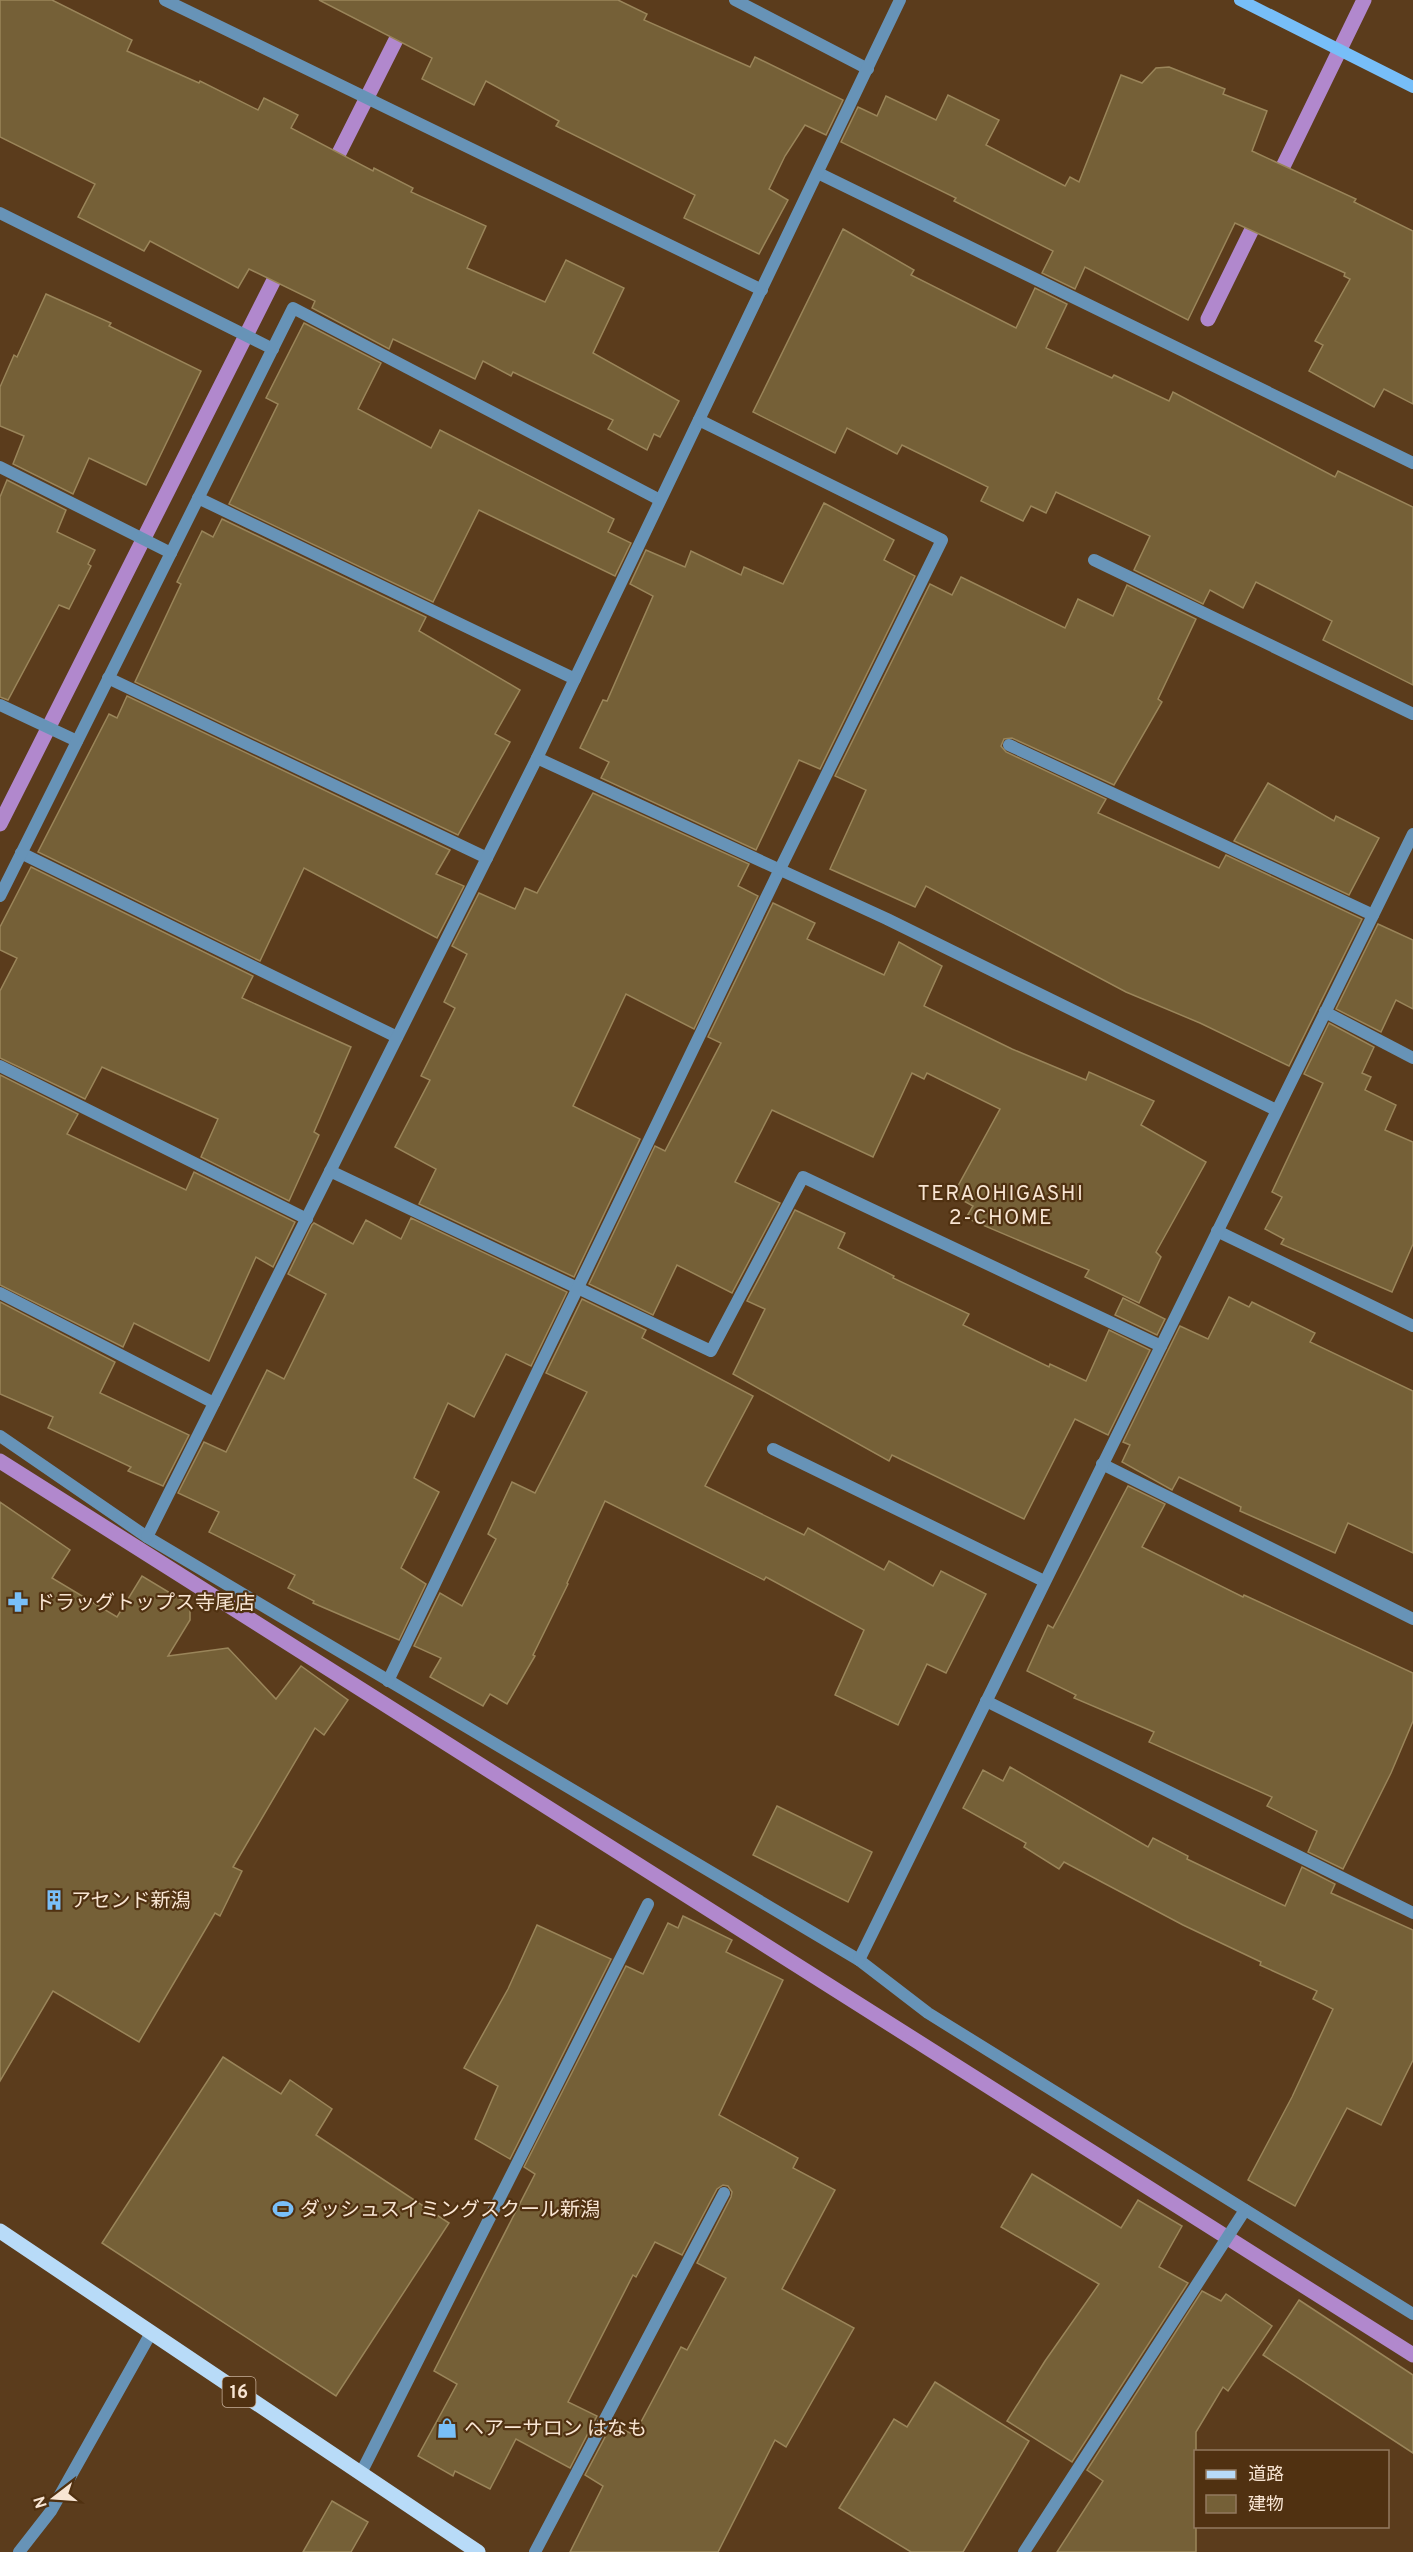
<svg xmlns="http://www.w3.org/2000/svg" width="1413" height="2552" font-family="Overpass,'Noto Sans JP',sans-serif">
<style>
.lines{fill:none;stroke-linecap:round;stroke-linejoin:round}
.stream{stroke:#b188cd;stroke-width:15}
.building{fill:#756037;stroke:#9a855a;stroke-width:1.5}
.street{stroke:#6793b7;stroke-width:12}
.secondary{stroke:#77bef8;stroke-width:12}
.primary{stroke:#b8dbf8;stroke-width:15}
.labels{text-anchor:middle;stroke-width:4.5;stroke-linejoin:round;paint-order:stroke}
.shield{fill:#503111;stroke:#c6af99;stroke-width:1.5}
.shield-label{font-size:18px;font-weight:bold;fill:#f8e5d3}
.poi-label{font-size:20px;fill:#f8e5d3;stroke:#503111;text-anchor:start}
.neighbourhood-label{font-size:21px;letter-spacing:1.5px;fill:#f8e5d3;stroke:#503111}
</style>
<rect width="100%" height="100%" fill="#5b3c1c"/>
<g class="lines">
<!-- stream -->
<g class="stream">
<path d="M 330,171 L 416,0"/>
<path d="M 1275,183 L 1364,0"/>
<path d="M 1208,319 L 1260,213"/>
<path d="M 0,824 L 282,264"/>
<path d="M 0,1461 L 1413,2355"/>
</g>
</g>
<!-- building -->
<g class="building">
<path d="M 0,0 L 52,0 L 132,40 L 127,51 L 199,83 L 200,81 L 258,110 L 264,98 L 298,115 L 291,128 L 373,171 L 374,168 L 413,188 L 411,192 L 486,226 L 467,268 L 545,302 L 566,260 L 624,288 L 593,353 L 679,401 L 660,437 L 654,434 L 647,450 L 608,429 L 613,420 L 513,372 L 511,376 L 483,361 L 475,379 L 393,339 L 389,349 L 312,308 L 315,301 L 249,269 L 238,288 L 150,241 L 144,251 L 78,217 L 95,184 L 0,137 Z"/>
<path d="M 319,0 L 618,0 L 647,14 L 644,20 L 750,67 L 755,57 L 843,100 L 826,135 L 805,125 L 785,156 L 769,189 L 788,200 L 759,254 L 684,218 L 695,195 L 556,126 L 559,121 L 486,81 L 474,105 L 422,79 L 432,58 Z"/>
<path d="M 1169,67 L 1225,89 L 1223,94 L 1267,111 L 1252,151 L 1356,199 L 1354,202 L 1413,231 L 1413,404 L 1384,389 L 1374,407 L 1309,371 L 1323,345 L 1315,341 L 1350,279 L 1344,276 L 1345,273 L 1235,223 L 1188,320 L 1085,267 L 1075,289 L 1042,273 L 1053,251 L 954,201 L 956,198 L 841,142 L 858,107 L 877,116 L 886,96 L 936,120 L 948,95 L 999,120 L 986,145 L 1065,186 L 1070,177 L 1079,182 L 1121,75 L 1142,83 L 1156,68 Z"/>
<path d="M 843,229 L 914,270 L 911,275 L 1016,328 L 1035,288 L 1067,304 L 1046,348 L 1112,378 L 1114,375 L 1169,401 L 1173,392 L 1335,477 L 1338,471 L 1413,507 L 1413,685 L 1323,640 L 1332,621 L 1256,582 L 1243,608 L 1210,590 L 1203,604 L 1134,570 L 1150,536 L 1056,492 L 1046,513 L 1031,506 L 1023,521 L 981,501 L 988,487 L 902,445 L 897,454 L 847,428 L 835,453 L 753,412 Z"/>
<path d="M 46,294 L 111,323 L 109,326 L 201,371 L 146,485 L 89,458 L 73,494 L 13,464 L 24,436 L 0,426 L 0,387 L 14,355 L 17,357 Z"/>
<path d="M 304,323 L 381,363 L 358,409 L 431,448 L 440,430 L 614,519 L 608,532 L 631,543 L 615,576 L 479,510 L 433,602 L 229,504 L 278,404 L 266,398 Z"/>
<path d="M 7,480 L 66,510 L 57,532 L 95,550 L 88,564 L 91,566 L 69,609 L 59,605 L 8,700 L 0,697 L 0,497 Z"/>
<path d="M 824,503 L 894,540 L 884,560 L 915,576 L 820,769 L 799,760 L 756,850 L 601,778 L 609,762 L 580,748 L 603,700 L 607,701 L 653,596 L 630,584 L 646,550 L 685,567 L 691,551 L 741,575 L 744,567 L 783,584 Z"/>
<path d="M 222,519 L 426,617 L 419,631 L 520,690 L 495,734 L 510,742 L 458,835 L 135,682 L 181,584 L 177,582 L 202,531 L 213,537 Z"/>
<path d="M 961,577 L 1065,628 L 1078,599 L 1113,616 L 1127,585 L 1196,619 L 1158,699 L 1162,702 L 1114,785 L 1012,738 L 1004,739 L 1001,746 L 1006,752 L 1106,799 L 1098,813 L 1219,868 L 1226,855 L 1362,919 L 1289,1066 L 1200,1023 L 1126,992 L 926,886 L 915,907 L 830,869 L 866,790 L 835,776 L 930,584 L 952,595 Z"/>
<path d="M 127,696 L 450,850 L 436,874 L 464,886 L 437,938 L 304,868 L 260,961 L 38,852 L 109,714 L 117,718 Z"/>
<path d="M 1268,783 L 1334,821 L 1336,816 L 1379,838 L 1349,895 L 1234,841 Z"/>
<path d="M 593,793 L 749,864 L 738,886 L 758,896 L 694,1029 L 626,994 L 573,1106 L 640,1139 L 574,1277 L 419,1204 L 436,1169 L 395,1147 L 430,1080 L 421,1076 L 455,1008 L 444,1002 L 467,954 L 452,946 L 479,893 L 515,909 L 525,888 L 537,893 Z"/>
<path d="M 31,867 L 253,976 L 242,998 L 351,1047 L 314,1132 L 319,1135 L 289,1201 L 201,1157 L 218,1119 L 102,1067 L 85,1099 L 0,1058 L 0,991 L 17,958 L 0,950 L 0,927 Z"/>
<path d="M 773,903 L 815,923 L 807,939 L 884,975 L 899,942 L 942,966 L 924,1006 L 1012,1049 L 1086,1080 L 1089,1072 L 1154,1101 L 1141,1125 L 1206,1162 L 1156,1252 L 1161,1257 L 1139,1303 L 1085,1277 L 1089,1270 L 966,1218 L 973,1206 L 953,1195 L 1000,1109 L 927,1073 L 924,1079 L 912,1073 L 873,1157 L 772,1110 L 735,1182 L 780,1203 L 732,1293 L 677,1265 L 653,1315 L 589,1284 L 655,1146 L 665,1151 L 721,1043 L 708,1037 Z"/>
<path d="M 1378,924 L 1413,940 L 1413,1009 L 1396,1000 L 1381,1032 L 1336,1009 Z"/>
<path d="M 1329,1023 L 1374,1047 L 1362,1073 L 1371,1077 L 1365,1090 L 1396,1105 L 1385,1130 L 1413,1142 L 1413,1244 L 1392,1292 L 1281,1244 L 1284,1239 L 1265,1229 L 1282,1197 L 1272,1192 L 1323,1083 L 1304,1074 Z"/>
<path d="M 0,1075 L 78,1114 L 67,1134 L 186,1190 L 194,1172 L 295,1222 L 273,1267 L 256,1257 L 209,1361 L 134,1323 L 123,1347 L 0,1285 Z"/>
<path d="M 795,1210 L 845,1233 L 838,1248 L 894,1276 L 893,1278 L 969,1314 L 963,1325 L 1049,1367 L 1050,1364 L 1086,1381 L 1109,1330 L 1150,1350 L 1108,1435 L 1075,1419 L 1024,1519 L 892,1455 L 889,1461 L 733,1374 L 765,1309 L 747,1301 Z"/>
<path d="M 411,1218 L 567,1292 L 531,1366 L 506,1354 L 474,1417 L 448,1403 L 414,1478 L 439,1492 L 401,1568 L 426,1584 L 399,1640 L 313,1603 L 314,1601 L 288,1588 L 295,1575 L 209,1532 L 219,1512 L 178,1493 L 204,1442 L 226,1452 L 267,1370 L 284,1379 L 326,1294 L 288,1274 L 312,1225 L 314,1223 L 353,1244 L 366,1220 L 401,1239 Z"/>
<path d="M 1229,1297 L 1249,1307 L 1252,1302 L 1315,1333 L 1310,1342 L 1413,1391 L 1413,1553 L 1348,1523 L 1335,1553 L 1240,1511 L 1241,1507 L 1179,1477 L 1172,1490 L 1122,1462 L 1130,1445 L 1123,1442 L 1180,1326 L 1208,1339 Z"/>
<path d="M 1123,1298 L 1165,1319 L 1157,1335 L 1115,1315 Z"/>
<path d="M 582,1299 L 646,1330 L 642,1338 L 753,1396 L 705,1486 L 804,1535 L 808,1528 L 884,1570 L 889,1561 L 933,1586 L 941,1571 L 986,1594 L 946,1673 L 927,1664 L 898,1725 L 835,1695 L 864,1630 L 766,1577 L 764,1580 L 605,1501 L 567,1583 L 568,1584 L 533,1655 L 535,1656 L 507,1704 L 490,1694 L 483,1706 L 430,1677 L 441,1658 L 414,1646 L 440,1593 L 462,1606 L 496,1539 L 488,1534 L 512,1482 L 535,1493 L 587,1392 L 546,1373 Z"/>
<path d="M 0,1302 L 115,1362 L 100,1393 L 189,1435 L 163,1486 L 128,1471 L 131,1467 L 48,1428 L 53,1417 L 0,1394 Z"/>
<path d="M 1128,1486 L 1165,1504 L 1142,1547 L 1243,1597 L 1244,1595 L 1413,1673 L 1413,1721 L 1391,1773 L 1343,1869 L 1308,1852 L 1317,1831 L 1267,1806 L 1272,1797 L 1149,1742 L 1154,1732 L 1074,1698 L 1076,1695 L 1027,1671 L 1048,1625 L 1053,1628 Z"/>
<path d="M 0,1502 L 70,1550 L 52,1578 L 117,1617 L 142,1576 L 190,1605 L 190,1620 L 168,1656 L 228,1648 L 276,1699 L 301,1666 L 348,1700 L 324,1735 L 315,1728 L 233,1867 L 242,1871 L 220,1916 L 215,1913 L 139,2042 L 53,1991 L 0,2081 Z"/>
<path d="M 1010,1767 L 1148,1847 L 1153,1838 L 1188,1856 L 1187,1859 L 1285,1906 L 1302,1867 L 1335,1884 L 1331,1893 L 1413,1930 L 1413,2060 L 1381,2125 L 1347,2108 L 1295,2206 L 1248,2180 L 1292,2097 L 1333,2009 L 1313,1999 L 1317,1991 L 1260,1965 L 1261,1962 L 1183,1925 L 1064,1862 L 1059,1869 L 1024,1847 L 1026,1843 L 963,1808 L 983,1770 L 1003,1781 Z"/>
<path d="M 777,1806 L 872,1852 L 848,1902 L 753,1855 Z"/>
<path d="M 683,1916 L 732,1940 L 726,1952 L 783,1980 L 719,2115 L 798,2158 L 793,2168 L 835,2190 L 782,2289 L 854,2328 L 786,2447 L 775,2440 L 718,2552 L 570,2552 L 603,2486 L 585,2475 L 612,2424 L 634,2435 L 681,2347 L 687,2350 L 726,2278 L 697,2263 L 731,2197 L 732,2192 L 728,2186 L 723,2185 L 717,2189 L 682,2255 L 655,2242 L 636,2277 L 633,2275 L 568,2402 L 597,2416 L 570,2468 L 516,2439 L 490,2489 L 455,2471 L 453,2476 L 418,2456 L 457,2384 L 434,2371 L 535,2174 L 524,2167 L 626,1966 L 643,1974 L 668,1923 L 678,1928 Z"/>
<path d="M 537,1925 L 611,1959 L 510,2159 L 475,2139 L 498,2086 L 464,2068 L 508,1989 Z"/>
<path d="M 223,2057 L 281,2094 L 290,2080 L 332,2109 L 316,2135 L 449,2223 L 336,2396 L 102,2243 Z"/>
<path d="M 1032,2174 L 1121,2228 L 1138,2200 L 1182,2226 L 1159,2267 L 1188,2283 L 1072,2462 L 1007,2421 L 1045,2361 L 1099,2284 L 1001,2227 Z"/>
<path d="M 1202,2291 L 1221,2301 L 1226,2294 L 1272,2326 L 1228,2391 L 1223,2387 L 1196,2432 L 1196,2552 L 1057,2552 L 1103,2481 L 1087,2470 Z"/>
<path d="M 1299,2300 L 1413,2375 L 1413,2453 L 1263,2355 Z"/>
<path d="M 935,2382 L 1029,2441 L 963,2552 L 911,2552 L 839,2508 L 894,2419 L 907,2427 Z"/>
<path d="M 332,2501 L 368,2522 L 351,2552 L 303,2552 Z"/>
</g>
<g class="lines">
<!-- street -->
<g class="street">
<path d="M 165,0 L 762,290"/>
<path d="M 735,0 L 868,69"/>
<path d="M 818,173 L 1413,463"/>
<path d="M 0,213 L 273,349"/>
<path d="M 0,467 L 171,553"/>
<path d="M 198,498 L 575,679"/>
<path d="M 1094,560 L 1413,714"/>
<path d="M 108,678 L 487,858"/>
<path d="M 0,705 L 77,741"/>
<path d="M 1009,745 L 1373,915"/>
<path d="M 537,758 L 887,919 L 1276,1110"/>
<path d="M 21,853 L 397,1037"/>
<path d="M 0,896 L 293,308 L 660,500"/>
<path d="M 1325,1012 L 1413,1058"/>
<path d="M 0,1066 L 307,1219"/>
<path d="M 330,1171 L 711,1351 L 803,1177 L 1161,1346"/>
<path d="M 1217,1231 L 1413,1326"/>
<path d="M 0,1293 L 214,1403"/>
<path d="M 0,1436 L 147,1537 L 859,1960 L 928,2013 L 1413,2314"/>
<path d="M 773,1449 L 1044,1581"/>
<path d="M 1102,1464 L 1413,1619"/>
<path d="M 147,1537 L 537,758 L 900,0"/>
<path d="M 388,1681 L 780,869 L 942,540 L 699,420"/>
<path d="M 986,1701 L 1413,1913"/>
<path d="M 859,1960 L 1413,834"/>
<path d="M 361,2473 L 648,1904"/>
<path d="M 19,2552 L 51,2511 L 151,2333"/>
<path d="M 535,2552 L 724,2193"/>
<path d="M 1024,2552 L 1245,2210"/>
</g>
<!-- secondary -->
<path class="secondary" d="M 1240,0 L 1413,87"/>
<!-- primary -->
<path class="primary" d="M 0,2231 L 478,2552"/>
</g>
<!-- icons -->
<defs>
<g id="pharmacy-bare" transform="scale(1.62)"><path d="M-2-6h4v4h4v4h-4v4h-4v-4h-4v-4h4Z" fill="#79bff8" stroke="#503111" stroke-width="2.5" paint-order="stroke"/></g>
<g id="building-bare" transform="scale(1.62)"><path d="M-4-6H4V6H1V3H-1V6H-4ZM-2.5-4.3h1.7v1.8h-1.7ZM.8-4.3h1.7v1.8H.8ZM-2.5-1h1.7V.8h-1.7ZM.8-1h1.7V.8H.8Z" fill="#79bff8" stroke="#503111" stroke-width="2.5" paint-order="stroke"/></g>
<g id="stadium-bare" transform="scale(1.62)"><path d="M0-5a6.5 5 0 1 0 0 10a6.5 5 0 1 0 0-10ZM-3.5-1.8h7v3.6h-7Z" fill="#79bff8" stroke="#503111" stroke-width="2.5" paint-order="stroke"/></g>
<g id="shop-bare" transform="scale(1.62)"><path d="M-5-2.5h2.3a2.7 3.5 0 0 1 5.4 0H5L5.5 6h-11ZM-1.5-2.5h3a1.5 2.3 0 0 0-3 0Z" fill="#79bff8" stroke="#503111" stroke-width="2.5" paint-order="stroke"/></g>
</defs>
<g fill-rule="evenodd">
<use href="#pharmacy-bare" x="18" y="1602"/>
<use href="#building-bare" x="54" y="1900"/>
<use href="#stadium-bare" x="283" y="2209"/>
<use href="#shop-bare" x="447" y="2428"/>
</g>
<g class="labels">
<!-- shield labels -->
<rect class="shield" x="222.5" y="2377" width="33" height="30" rx="4.5"/>
<g class="shield-label">
<text x="239" y="2398">16</text>
</g>
<!-- poi labels -->
<g class="poi-label">
<text x="35" y="1609">ドラッグトップス寺尾店</text>
<text x="71" y="1907">アセンド新潟</text>
<text x="300" y="2216">ダッシュスイミングスクール新潟</text>
<text x="464" y="2435">ヘアーサロン はなも</text>
</g>
<!-- neighbourhood labels -->
<g class="neighbourhood-label">
<text x="1001" y="1200">TERAOHIGASHI<tspan x="1001" dy="24">2-CHOME</tspan></text>
</g>
</g>
<!-- legend -->
<rect x="1194" y="2450" width="195" height="78" fill="#503111" stroke="#93795f" stroke-width="1.5"/>
<rect x="1206" y="2470" width="30" height="9" fill="#b8dbf8" stroke="#93795f" stroke-width="1.5"/>
<text x="1248" y="2480" font-size="18" fill="#f8e5d3">道路</text>
<rect x="1206" y="2495" width="30" height="18" fill="#756037" stroke="#93795f" stroke-width="1.5"/>
<text x="1248" y="2510" font-size="18" fill="#f8e5d3">建物</text>
<!-- north arrow -->
<g transform="translate(54 2498) rotate(253)" stroke="#503111" stroke-width="4.5" paint-order="stroke">
<path d="M0-4.5L10 22L0 15L-10 22Z" fill="#f8e5d3"/>
<text y="-9" font-size="16" font-weight="bold" text-anchor="middle" fill="#f8e5d3">N</text>
</g>
</svg>
